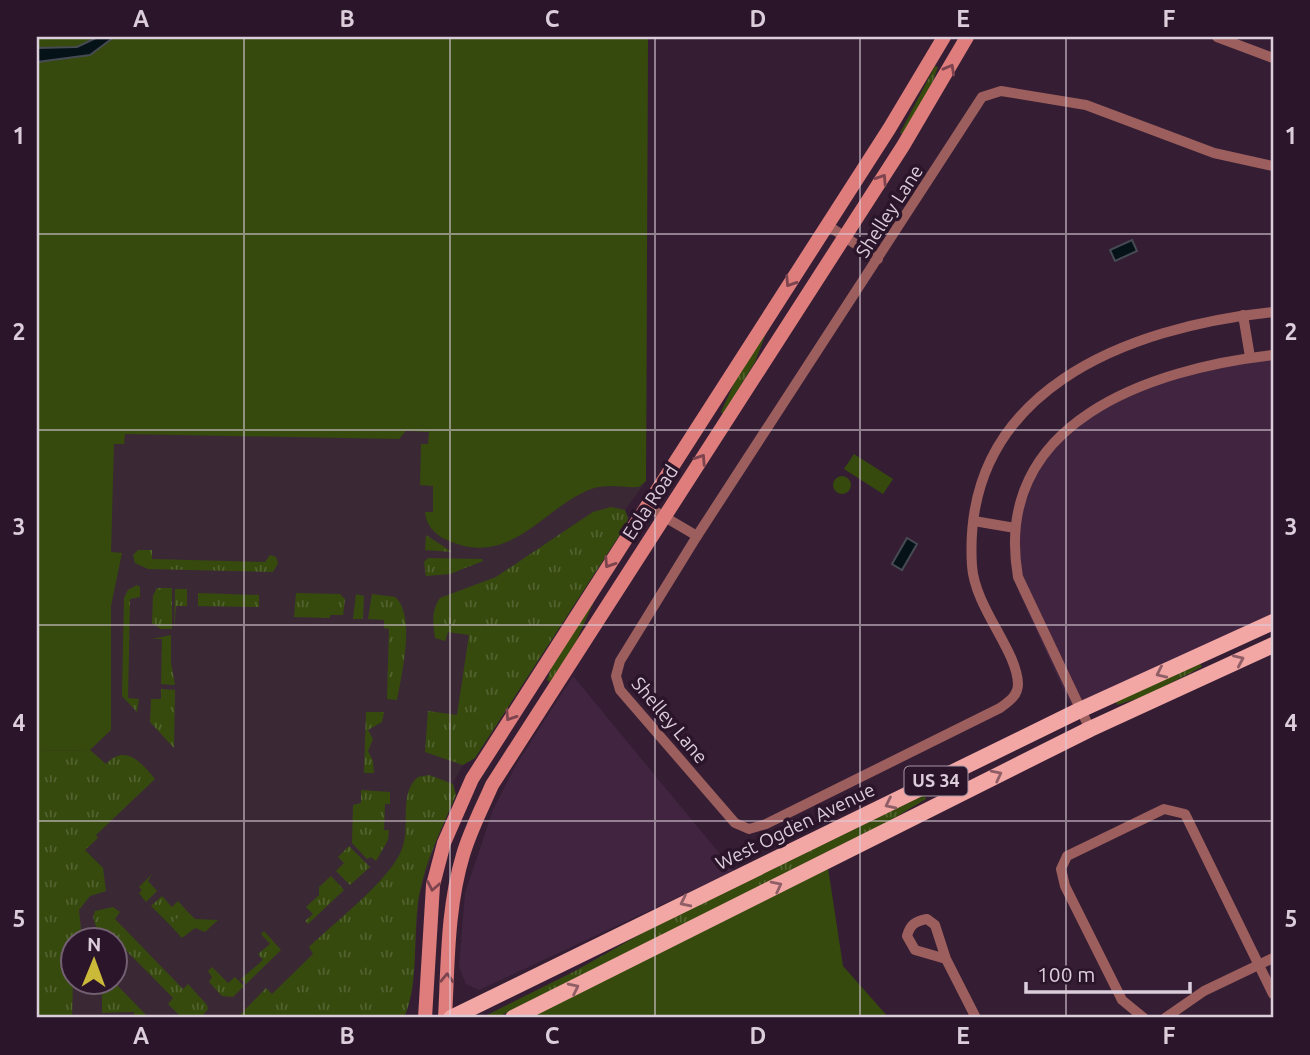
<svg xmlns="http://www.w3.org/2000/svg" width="1310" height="1055" font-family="Ubuntu,sans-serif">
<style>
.built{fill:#412540}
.education{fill:#3a2934;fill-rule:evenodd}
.grass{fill:url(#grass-tufts)}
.park{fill:#364a0d}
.water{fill:#051218;stroke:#464a52;stroke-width:2}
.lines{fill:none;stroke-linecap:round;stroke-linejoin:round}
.minor{stroke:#9c5f5d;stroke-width:10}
.secondary{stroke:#de7d7b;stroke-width:14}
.primary{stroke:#f3a7a4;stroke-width:16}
.oneway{stroke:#7c444e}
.oneway2{stroke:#8f5e67}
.grid{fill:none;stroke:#dccddb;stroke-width:2;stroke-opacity:0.55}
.labels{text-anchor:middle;stroke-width:7;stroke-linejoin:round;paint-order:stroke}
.shield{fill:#2b152a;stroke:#a796a6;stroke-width:2}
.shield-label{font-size:18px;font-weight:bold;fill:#dccddb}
.street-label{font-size:19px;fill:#dccddb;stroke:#2b152a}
.neatline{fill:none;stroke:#dccddb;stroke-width:2.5}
.grid-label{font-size:23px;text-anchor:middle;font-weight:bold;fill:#dccddb}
</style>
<defs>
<pattern id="grass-tufts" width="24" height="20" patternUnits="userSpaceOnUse" patternTransform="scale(1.75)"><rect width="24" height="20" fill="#364a0d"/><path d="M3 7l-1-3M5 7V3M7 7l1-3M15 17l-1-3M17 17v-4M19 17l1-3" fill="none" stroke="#526330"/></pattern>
</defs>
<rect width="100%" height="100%" fill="#351e34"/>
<!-- built -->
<g class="built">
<path d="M 1273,352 L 1273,618 L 1071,706 L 1019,593 L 1011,563 L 1012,517 L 1034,463 L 1050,439 L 1071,420 L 1143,380 L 1234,355 Z"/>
<path d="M 573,676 L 734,871 L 479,990 L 466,984 L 459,967 L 465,893 L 493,810 L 516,765 Z"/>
</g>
<!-- education -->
<path class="education" d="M 648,37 L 646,481 L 625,510 L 626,525 L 475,758 L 463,765 L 453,783 L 456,795 L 437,840 L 419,896 L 412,992 L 404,1018 L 37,1018 L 37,122 ZM 74,940 L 116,940 L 116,982 L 74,982 Z"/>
<!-- grass -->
<g class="grass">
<path d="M 935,66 L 938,67 L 930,89 L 903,134 L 900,133 Z"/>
<path d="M 768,328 L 755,362 L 723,414 L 721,412 L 737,377 Z"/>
<path d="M 611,507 L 625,510 L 628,518 L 626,525 L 475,758 L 463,765 L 425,752 L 428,711 L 457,715 L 469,635 L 448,632 L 445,641 L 435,638 C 433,623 431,611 440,598 L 496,577 L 593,512 Z"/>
<path d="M 426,535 L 452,552 L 425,550 Z"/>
<path d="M 138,550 L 152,550 L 152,559 L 265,562 L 270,555 L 276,557 L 278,563 L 273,572 L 148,569 L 135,563 L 133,555 Z"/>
<path d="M 428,558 L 482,559 L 483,561 L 450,574 L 426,576 L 424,562 Z"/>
<path d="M 137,585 L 140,587 L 140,597 L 130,599 L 128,698 L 139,699 L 137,712 L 122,696 L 124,598 L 128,590 Z"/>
<path d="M 157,588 L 172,588 L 172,629 L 161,629 L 152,623 L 153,596 Z"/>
<path d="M 175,589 L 187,589 L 187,606 L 176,606 L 174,629 Z"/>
<path d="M 599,590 L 575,644 L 550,682 L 547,680 L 553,663 Z"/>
<path d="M 198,593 L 259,595 L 259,607 L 198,606 Z"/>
<path d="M 296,593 L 340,594 L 345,599 L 343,615 L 330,615 L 330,618 L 294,617 Z"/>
<path d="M 356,594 L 364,596 L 363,619 L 353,619 Z"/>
<path d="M 372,594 L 395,597 C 416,615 402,674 397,700 L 387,699 L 389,629 L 384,628 L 384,620 L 368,619 Z"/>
<path d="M 171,635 L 171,663 L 175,685 L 161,684 L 162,639 L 152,639 Z"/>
<path d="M 1200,663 L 1202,667 L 1145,696 L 1117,705 L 1116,701 Z"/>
<path d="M 161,689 L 175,690 L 174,748 L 150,722 L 151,699 L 161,699 Z"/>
<path d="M 366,712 L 384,712 L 382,722 L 368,730 L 373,739 L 368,751 L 373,761 L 374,773 L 364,773 Z"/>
<path d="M 90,750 L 106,764 C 126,742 143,765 155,779 L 96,835 L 98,838 L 85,850 L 103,868 L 106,891 L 90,896 L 79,910 L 82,939 L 74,940 L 72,1018 L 37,1018 L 37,751 Z"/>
<path d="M 429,775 L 453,784 L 456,795 C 442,828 425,861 419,896 C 412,936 420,981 404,1018 L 237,1018 L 266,988 L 272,994 L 313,954 L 309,947 C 334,923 391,879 402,849 C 411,825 398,794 418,777 Z"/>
<path d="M 361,790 L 390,792 L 390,804 L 385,804 L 384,830 L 389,830 L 388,840 L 376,861 L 371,857 L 367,859 L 352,843 L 353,805 L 361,803 Z"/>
<path d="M 924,795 L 926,799 L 889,821 L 496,1018 L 488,1018 L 487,1015 L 575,971 L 655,926 Z"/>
<path d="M 349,846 L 370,867 L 350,885 L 336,871 L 344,863 L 338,857 Z"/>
<path d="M 152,874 L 148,881 L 157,891 L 146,902 L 139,893 L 142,890 L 139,887 Z"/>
<path d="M 331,876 L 344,890 L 308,924 L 305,921 L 313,914 L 306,907 L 319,895 L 319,887 Z"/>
<path d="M 162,896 L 172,907 L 178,901 L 186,910 L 170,925 L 151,906 Z"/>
<path d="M 113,907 L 120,912 L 115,919 L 183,989 L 188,984 L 207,1005 L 208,1009 L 203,1015 L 182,1018 L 168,1004 L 173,998 L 108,932 L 102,936 L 98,933 L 93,917 L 95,911 Z"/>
<path d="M 264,931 L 281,950 L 246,984 L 241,979 L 263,960 L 258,954 L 270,944 L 261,934 Z"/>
<path d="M 212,967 L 228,983 L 235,977 L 244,986 L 233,997 L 222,996 L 209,982 L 212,977 L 208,971 Z"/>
<path d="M 93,982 L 114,982 L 149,1018 L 134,1018 L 134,1012 L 102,1013 L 102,986 L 93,985 Z"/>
</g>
<!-- park -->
<g class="park">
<path d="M 37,37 L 648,37 L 646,481 L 639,487 C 622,488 608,483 591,489 C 541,509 510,569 447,540 C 435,535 426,525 425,512 L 433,512 L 433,486 L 420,485 L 421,444 L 428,444 L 429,432 L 406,431 L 399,439 L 125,434 L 124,444 L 114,444 L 111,552 L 122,553 L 111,606 L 111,730 L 90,750 L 37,751 Z"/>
<path d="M 854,454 L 893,479 L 883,494 L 844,469 Z"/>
<circle cx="842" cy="485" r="9"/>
<path d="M 828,868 L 843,966 L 889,1018 L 526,1018 Z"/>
<path d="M 186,910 L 195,919 L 218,920 L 205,932 L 195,928 L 182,938 L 170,925 Z"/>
</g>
<!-- water -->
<g class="water">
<path d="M 98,37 L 114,37 L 90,55 L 37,62 L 37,48 L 77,47 Z"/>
<path d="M 1132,240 L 1137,251 L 1115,261 L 1110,250 Z"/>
<path d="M 907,538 L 917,544 L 902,570 L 892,564 Z"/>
</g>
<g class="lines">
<!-- minor -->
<g class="minor">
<path d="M 1217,37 L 1273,58"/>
<path d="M 1273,166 L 1214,153 L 1086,105 L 1001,91 L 982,97 L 697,536 L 620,661 L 616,676 L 620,690 L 735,823 L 749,829 L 766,824 L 1000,708 C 1008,702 1018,696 1018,684 C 1017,650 975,608 972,566 C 961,390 1127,327 1273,312"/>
<path d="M 827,225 L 878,259"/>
<path d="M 1243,315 L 1250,357"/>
<path d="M 646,506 L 697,536"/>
<path d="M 974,521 L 1015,528"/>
<path d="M 1090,729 L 1018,577 C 991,422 1150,369 1273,355"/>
<path d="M 946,959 L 915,950 L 907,936 C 910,925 915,921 927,919 L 935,925 L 946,959 L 976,1018"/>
<path d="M 1144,1018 L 1122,1000 L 1065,886 L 1061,869 L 1067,856 L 1164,809 L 1185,814 L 1273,994"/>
<path d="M 1165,1018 L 1204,991 L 1273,958"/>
</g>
<!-- secondary -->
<g class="secondary">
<path d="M 425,1018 L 433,885 L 444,843 L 472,779 L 889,129 L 944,37"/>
<path d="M 445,1018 C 448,964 447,908 463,855 C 470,831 482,808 492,785 L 903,146 L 967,37"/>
</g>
<!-- primary -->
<g class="primary">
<path d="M 451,1018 L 1080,710 L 1273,622"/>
<path d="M 513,1018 L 1090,729 L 1273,645"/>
</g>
</g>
<!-- one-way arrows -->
<defs><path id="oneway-chevron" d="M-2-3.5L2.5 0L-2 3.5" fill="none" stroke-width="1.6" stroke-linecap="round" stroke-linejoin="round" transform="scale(1.75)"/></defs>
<g class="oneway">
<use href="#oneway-chevron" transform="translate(950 69) rotate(-61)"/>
<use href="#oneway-chevron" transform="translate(882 179) rotate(-57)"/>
<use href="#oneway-chevron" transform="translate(790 282) rotate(123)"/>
<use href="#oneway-chevron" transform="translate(701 459) rotate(-57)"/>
<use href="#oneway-chevron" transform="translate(609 563) rotate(123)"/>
<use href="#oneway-chevron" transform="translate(510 716) rotate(123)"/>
<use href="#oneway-chevron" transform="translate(433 886) rotate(101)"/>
<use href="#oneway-chevron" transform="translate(447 978) rotate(-88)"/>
</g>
<g class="oneway2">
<use href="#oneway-chevron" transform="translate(1239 660) rotate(-24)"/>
<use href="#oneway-chevron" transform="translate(1161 673) rotate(155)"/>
<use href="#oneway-chevron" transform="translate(997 775) rotate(-27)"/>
<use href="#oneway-chevron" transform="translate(890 804) rotate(154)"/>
<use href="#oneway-chevron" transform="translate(777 886) rotate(-27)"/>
<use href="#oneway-chevron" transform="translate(685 902) rotate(154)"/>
<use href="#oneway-chevron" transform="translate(574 988) rotate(-26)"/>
</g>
<!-- grid -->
<path class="grid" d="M 244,37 L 244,1018M 450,37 L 450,1018M 655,37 L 655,1018M 860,37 L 860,1018M 1066,37 L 1066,1018M 37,234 L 1273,234M 37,430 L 1273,430M 37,625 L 1273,625M 37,821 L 1273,821"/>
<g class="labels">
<!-- shield labels -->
<rect class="shield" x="904.5" y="766.5" width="63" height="29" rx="5"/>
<g class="shield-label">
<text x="936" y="787">US 34</text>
</g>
<!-- street labels -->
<g class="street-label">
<text transform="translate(889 211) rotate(-57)" y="7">Shelley Lane</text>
<text transform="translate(650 502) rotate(-57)" y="7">Eola Road</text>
<text transform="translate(670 720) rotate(50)" y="7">Shelley Lane</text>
<text transform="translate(795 826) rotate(-26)" y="7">West Ogden Avenue</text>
</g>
</g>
<!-- border -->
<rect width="1310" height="1055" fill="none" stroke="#2b152a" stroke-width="77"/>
<!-- north arrow -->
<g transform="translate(94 961) rotate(1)"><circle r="33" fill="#2b152a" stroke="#725f71" stroke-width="2"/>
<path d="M0-5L12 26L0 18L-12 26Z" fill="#cbba39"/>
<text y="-10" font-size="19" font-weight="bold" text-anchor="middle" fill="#dccddb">N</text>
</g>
<!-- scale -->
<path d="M1026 982v10h164v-10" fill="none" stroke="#dccddb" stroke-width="3.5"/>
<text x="1037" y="982" font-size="21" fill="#dccddb" stroke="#2b152a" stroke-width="5" paint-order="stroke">100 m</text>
<rect x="38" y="38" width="1234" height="978" class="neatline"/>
<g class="grid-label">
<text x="141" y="27">A</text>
<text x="347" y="27">B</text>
<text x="552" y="27">C</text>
<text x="758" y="27">D</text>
<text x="963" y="27">E</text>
<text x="1169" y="27">F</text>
<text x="19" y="144">1</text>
<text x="1291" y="144">1</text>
<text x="19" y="340">2</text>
<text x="1291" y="340">2</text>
<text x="19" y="535">3</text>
<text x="1291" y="535">3</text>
<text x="19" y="731">4</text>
<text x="1291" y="731">4</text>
<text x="19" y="927">5</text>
<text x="1291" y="927">5</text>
<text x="141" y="1044">A</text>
<text x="347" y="1044">B</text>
<text x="552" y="1044">C</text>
<text x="758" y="1044">D</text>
<text x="963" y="1044">E</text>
<text x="1169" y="1044">F</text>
</g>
</svg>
